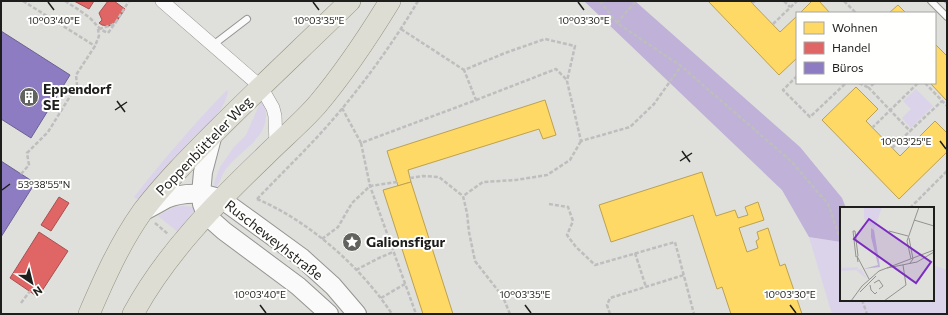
<svg xmlns="http://www.w3.org/2000/svg" width="948" height="315" font-family="Commissioner,sans-serif">
<style>
.green{fill:#dbd3ea}
.forest{fill:#bfb1d7}
.homes{fill:#ffd966;stroke:#bca150}
.shops{fill:#e06666;stroke:#a65050}
.offices{fill:#8e7cc3;stroke:#6c6091}
.lines{fill:none;stroke-linecap:round;stroke-linejoin:round}
.stream{stroke:#b09fd0;stroke-width:4.5}
.lane-casing{stroke:#949492;stroke-width:8}
.street-casing{stroke:#949492;stroke-width:14}
.secondary-casing{stroke:#949492;stroke-width:20}
.primary-casing{stroke:#93927f;stroke-width:22}
.path{stroke:#bebebe;stroke-width:2.5;stroke-dasharray:4 2;stroke-linecap:butt}
.lane{stroke:#fafafa;stroke-width:6}
.street{stroke:#fafafa;stroke-width:13}
.secondary{stroke:#fafafa;stroke-width:18}
.primary{stroke:#ddddd3;stroke-width:21}
.ticks{fill:none;stroke:#1e1e1c;stroke-width:1.5}
.labels{text-anchor:middle;stroke-width:4;stroke-linejoin:round;paint-order:stroke}
.poi-label{font-size:14px;font-weight:bold;fill:#1e1e1c;stroke:#fffffe;text-anchor:start}
.street-label{font-size:14px;fill:#1e1e1c;stroke:#fffffe}
.inset-road{fill:none;stroke:#92928f;stroke-width:1}
.view{fill:#7b2cbf;fill-opacity:0.15;stroke:#7b2cbf;stroke-width:2}
.inset-edge{fill:none;stroke:#1e1e1c;stroke-width:2}
.ticks-label{font-size:10px;text-anchor:middle;fill:#1e1e1c;stroke:#fffffe;stroke-width:4;stroke-linejoin:round;paint-order:stroke}
</style>
<rect width="100%" height="100%" fill="#dfdfdb"/>
<!-- green -->
<g class="green">
<path d="M 916,89 L 933,106 L 911,128 L 902,118 L 911,109 L 903,101 Z"/>
<path d="M 227,90 L 228,92 C 222,117 203,126 187,144 C 170,163 155,181 140,201 L 134,197 C 163,160 194,124 227,90 Z"/>
<path d="M 261,101 L 264,103 C 274,136 243,147 226,169 C 221,175 221,183 215,188 L 214,183 L 220,167 L 234,147 L 246,135 Z"/>
<path d="M 182,206 L 193,207 L 194,212 L 178,232 L 158,216 L 174,207 Z"/>
<path d="M 809,237 L 841,242 L 841,300 L 933,300 L 933,265 L 947,270 L 947,314 L 832,314 Z"/>
</g>
<!-- forest -->
<path class="forest" d="M 584,1 L 635,1 L 800,147 L 842,198 L 846,208 L 841,208 L 841,242 L 809,237 L 782,190 Z"/>
<!-- homes -->
<g class="homes">
<path d="M 708,1 L 750,1 L 780,32 L 797,16 L 797,58 L 779,75 Z"/>
<path d="M 812,1 L 819,1 L 830,13 L 800,13 Z"/>
<path d="M 898,5 L 906,13 L 889,13 Z"/>
<path d="M 935,44 L 947,56 L 947,101 L 930,83 L 935,83 Z"/>
<path d="M 856,87 L 878,109 L 866,121 L 900,156 L 935,121 L 947,133 L 947,152 L 899,199 L 822,120 Z"/>
<path d="M 545,100 L 556,135 L 543,139 L 539,129 L 408,170 L 411,182 L 398,186 L 387,151 Z"/>
<path d="M 702,172 L 716,216 L 735,210 L 738,218 L 748,215 L 745,207 L 758,202 L 764,220 L 739,228 L 747,252 L 758,248 L 756,241 L 759,239 L 757,232 L 768,228 L 780,266 L 785,264 L 802,314 L 731,314 L 722,287 L 717,289 L 693,215 L 611,242 L 599,205 Z"/>
<path d="M 411,182 L 453,314 L 423,314 L 383,190 Z"/>
</g>
<!-- shops -->
<g class="shops">
<path d="M 74,1 L 94,1 L 89,9 Z"/>
<path d="M 108,1 L 114,1 L 125,9 L 117,21 L 109,26 L 102,25 L 99,23 L 102,20 L 99,13 Z"/>
<path d="M 59,197 L 69,203 L 51,231 L 41,225 Z"/>
<path d="M 39,232 L 68,251 L 38,297 L 10,278 Z"/>
</g>
<!-- offices -->
<g class="offices">
<path d="M 1,31 L 70,75 L 31,138 L 1,119 Z"/>
<path d="M 1,161 L 35,183 L 1,237 Z"/>
</g>
<g class="lines">
<!-- stream -->
<path class="stream" d="M 946,1 L 947,2"/>
<!-- lane casing -->
<g class="lane-casing">
<g id="lane">
<path d="M 931,1 L 947,17"/>
<path d="M 213,45 L 247,19"/>
</g>
</g>
<!-- street casing -->
<g class="street-casing">
<path id="street" d="M 162,1 L 261,87 L 273,108 L 275,116 L 276,145"/>
</g>
<!-- secondary casing -->
<g class="secondary-casing">
<g id="secondary">
<path d="M 213,134 L 203,172 L 201,194 L 202,204 L 206,215 L 224,231 L 298,286 L 329,314"/>
<path d="M 144,211 C 152,207 159,203 166,199 C 183,192 205,192 221,199 L 301,257 L 333,286 L 357,314"/>
</g>
</g>
<!-- primary casing -->
<g class="primary-casing">
<g id="primary">
<path d="M 89,314 C 104,279 120,243 142,212 C 165,182 191,156 218,129 C 261,86 306,44 350,1"/>
<path d="M 133,314 C 166,253 215,204 265,156 C 282,139 301,123 317,105 C 344,73 368,37 390,1"/>
</g>
</g>
<!-- path -->
<g class="path">
<path d="M 23,1 L 95,46"/>
<path d="M 65,1 C 74,7 83,12 91,19 C 98,26 98,29 108,33 L 116,22"/>
<path d="M 600,1 L 617,23 L 681,66 L 792,162 L 828,204 L 841,241"/>
<path d="M 784,1 L 790,7"/>
<path d="M 844,1 L 856,13"/>
<path d="M 752,3 L 755,1"/>
<path d="M 617,23 L 636,1"/>
<path d="M 773,24 L 797,1"/>
<path d="M 99,29 L 112,25 L 116,22 L 129,1"/>
<path d="M 401,29 L 464,70"/>
<path d="M 797,76 L 783,90 L 810,117 L 846,83"/>
<path d="M 859,83 L 869,88"/>
<path d="M 874,83 L 869,88 L 910,131 L 942,101"/>
<path d="M 925,83 L 947,106"/>
<path d="M 476,100 L 556,69 L 567,80"/>
<path d="M 342,108 L 361,143 L 476,100 L 464,70 L 505,53 L 545,39 L 575,46 L 567,81 L 581,141 L 630,127 L 654,104 L 681,66"/>
<path d="M 872,128 L 918,83"/>
<path d="M 361,143 L 370,186 L 416,314"/>
<path d="M 892,148 L 910,131"/>
<path d="M 21,174 L 29,165 L 27,153 L 48,132 L 77,85 L 76,75 L 95,46 L 99,36 L 98,29"/>
<path d="M 410,178 L 423,176 L 439,177 L 463,196"/>
<path d="M 257,199 C 281,174 306,150 329,124 C 362,86 392,45 418,1"/>
<path d="M 257,199 C 309,221 361,267 392,314"/>
<path d="M 549,204 L 568,207 L 573,221 L 567,235 L 576,247 L 595,265 L 675,242 L 694,314"/>
<path d="M 910,208 L 947,171"/>
<path d="M 155,223 L 168,234"/>
<path d="M 322,239 L 338,227 L 352,203 L 370,186 L 397,182"/>
<path d="M 635,253 L 646,287"/>
<path d="M 356,270 L 379,258 L 393,252"/>
<path d="M 381,298 L 405,284"/>
<path d="M 862,300 L 867,314"/>
<path d="M 21,303 L 30,291"/>
<path d="M 510,314 L 503,297 L 475,261 L 469,232 L 467,213 L 463,196 L 483,182 L 516,180 L 547,175 L 570,160 L 581,141"/>
<path d="M 610,314 L 607,305 L 610,298 L 684,275"/>
</g>
<!-- lane -->
<use href="#lane" class="lane"/>
<!-- street -->
<use href="#street" class="street"/>
<!-- secondary -->
<use href="#secondary" class="secondary"/>
<!-- primary -->
<use href="#primary" class="primary"/>
</g>
<!-- ticks -->
<path class="ticks" d="M 48,2 L 54,10M 313,2 L 319,10M 578,2 L 584,10M 117,101 L 125,112M 115,110 L 127,102M 940,141 L 946,149M 682,151 L 690,162M 680,161 L 692,153M 2,190 L 10,184M 260,305 L 266,313M 525,305 L 531,313M 790,305 L 796,313"/>
<!-- icons -->
<defs>
<g id="building-disc" transform="scale(1)"><circle r="9.5" fill="#62625f" stroke="#fffffe"/><path d="M-4-6H4V6H1V3H-1V6H-4ZM-2.5-4.3h1.7v1.8h-1.7ZM.8-4.3h1.7v1.8H.8ZM-2.5-1h1.7V.8h-1.7ZM.8-1h1.7V.8H.8Z" fill="#fff"/></g>
<g id="sight-disc" transform="scale(1)"><circle r="9.5" fill="#62625f" stroke="#fffffe"/><path d="M0-6L1.8-2.2L6-1.7L2.9 1.2L3.7 5.4L0 3.3L-3.7 5.4L-2.9 1.2L-6-1.7L-1.8-2.2Z" fill="#fff"/></g>
</defs>
<g fill-rule="evenodd">
<use href="#building-disc" x="29" y="97"/>
<use href="#sight-disc" x="352" y="242"/>
</g>
<g class="labels">
<!-- poi labels -->
<g class="poi-label">
<text x="43" y="94">Eppendorf<tspan x="43" dy="16">SE</tspan></text>
<text x="366" y="247">Galionsfigur</text>
</g>
<!-- street labels -->
<g class="street-label">
<text transform="translate(204 146) rotate(-46)" y="5">Poppenbütteler Weg</text>
<text transform="translate(274 240) rotate(38)" y="5">Ruscheweyhstraße</text>
</g>
</g>
<!-- overview -->
<g transform="translate(840 207)">
<rect width="94" height="94" fill="#dfdfdb"/>
<path d="M 24,0 L 42,0 L 34,23 L 24,11 ZM 0,46 L 2,61 L 19,60 L 16,63 L 21,62 L 27,72 L 16,63 L 0,64 Z" fill="#dbd3ea"/>
<path d="M 31,21 L 34,23 L 40,60 L 23,62 L 38,58 L 31,30 Z" fill="#bfb1d7"/>
<path class="inset-road" d="M 74,13 L 94,19M 49,24 L 68,29M 69,31 L 73,52 L 70,56M 16,50 L 13,24 L 15,24 L 18,49M 71,52 L 67,34 L 79,0M 18,55 L 17,49 L 29,72M 47,61 L 77,55 L 94,45M 34,76 L 39,73 L 43,79 L 39,82M 30,78 L 31,83 L 35,87 L 37,85M 20,85 L 36,69M 11,94 L 22,79 L 39,64 L 94,43M 44,94 L 66,78 L 63,58"/>
<path class="view" d="M 29,12 L 91,55 L 76,76 L 14,32 Z"/>
<rect width="94" height="94" class="inset-edge"/>
</g>
<g class="ticks-label">
<text x="54" y="24">10°03'40"E</text>
<text x="319" y="24">10°03'35"E</text>
<text x="584" y="24">10°03'30"E</text>
<text x="906" y="145">10°03'25"E</text>
<text x="44" y="188">53°38'55"N</text>
<text x="260" y="298">10°03'40"E</text>
<text x="525" y="298">10°03'35"E</text>
<text x="790" y="298">10°03'30"E</text>
</g>
<!-- border -->
<rect width="948" height="315" fill="none" stroke="#1e1e1c" stroke-width="4"/>
<!-- legend -->
<rect x="796" y="12" width="140" height="72" fill="#fffffe" stroke="#a5a5a4"/>
<rect x="804" y="22" width="20" height="12" fill="#ffd966" stroke="#a5a5a4"/>
<text x="832" y="32" font-size="12" fill="#1e1e1c">Wohnen</text>
<rect x="804" y="42" width="20" height="12" fill="#e06666" stroke="#a5a5a4"/>
<text x="832" y="52" font-size="12" fill="#1e1e1c">Handel</text>
<rect x="804" y="62" width="20" height="12" fill="#8e7cc3" stroke="#a5a5a4"/>
<text x="832" y="72" font-size="12" fill="#1e1e1c">Büros</text>
<!-- north arrow -->
<g transform="translate(32 283) rotate(145)" stroke="#fffffe" stroke-width="3" paint-order="stroke">
<path d="M0-3L7 15L0 10L-7 15Z" fill="#1e1e1c"/>
<text y="-6" font-size="11" font-weight="bold" text-anchor="middle" fill="#1e1e1c">N</text>
</g>
</svg>
